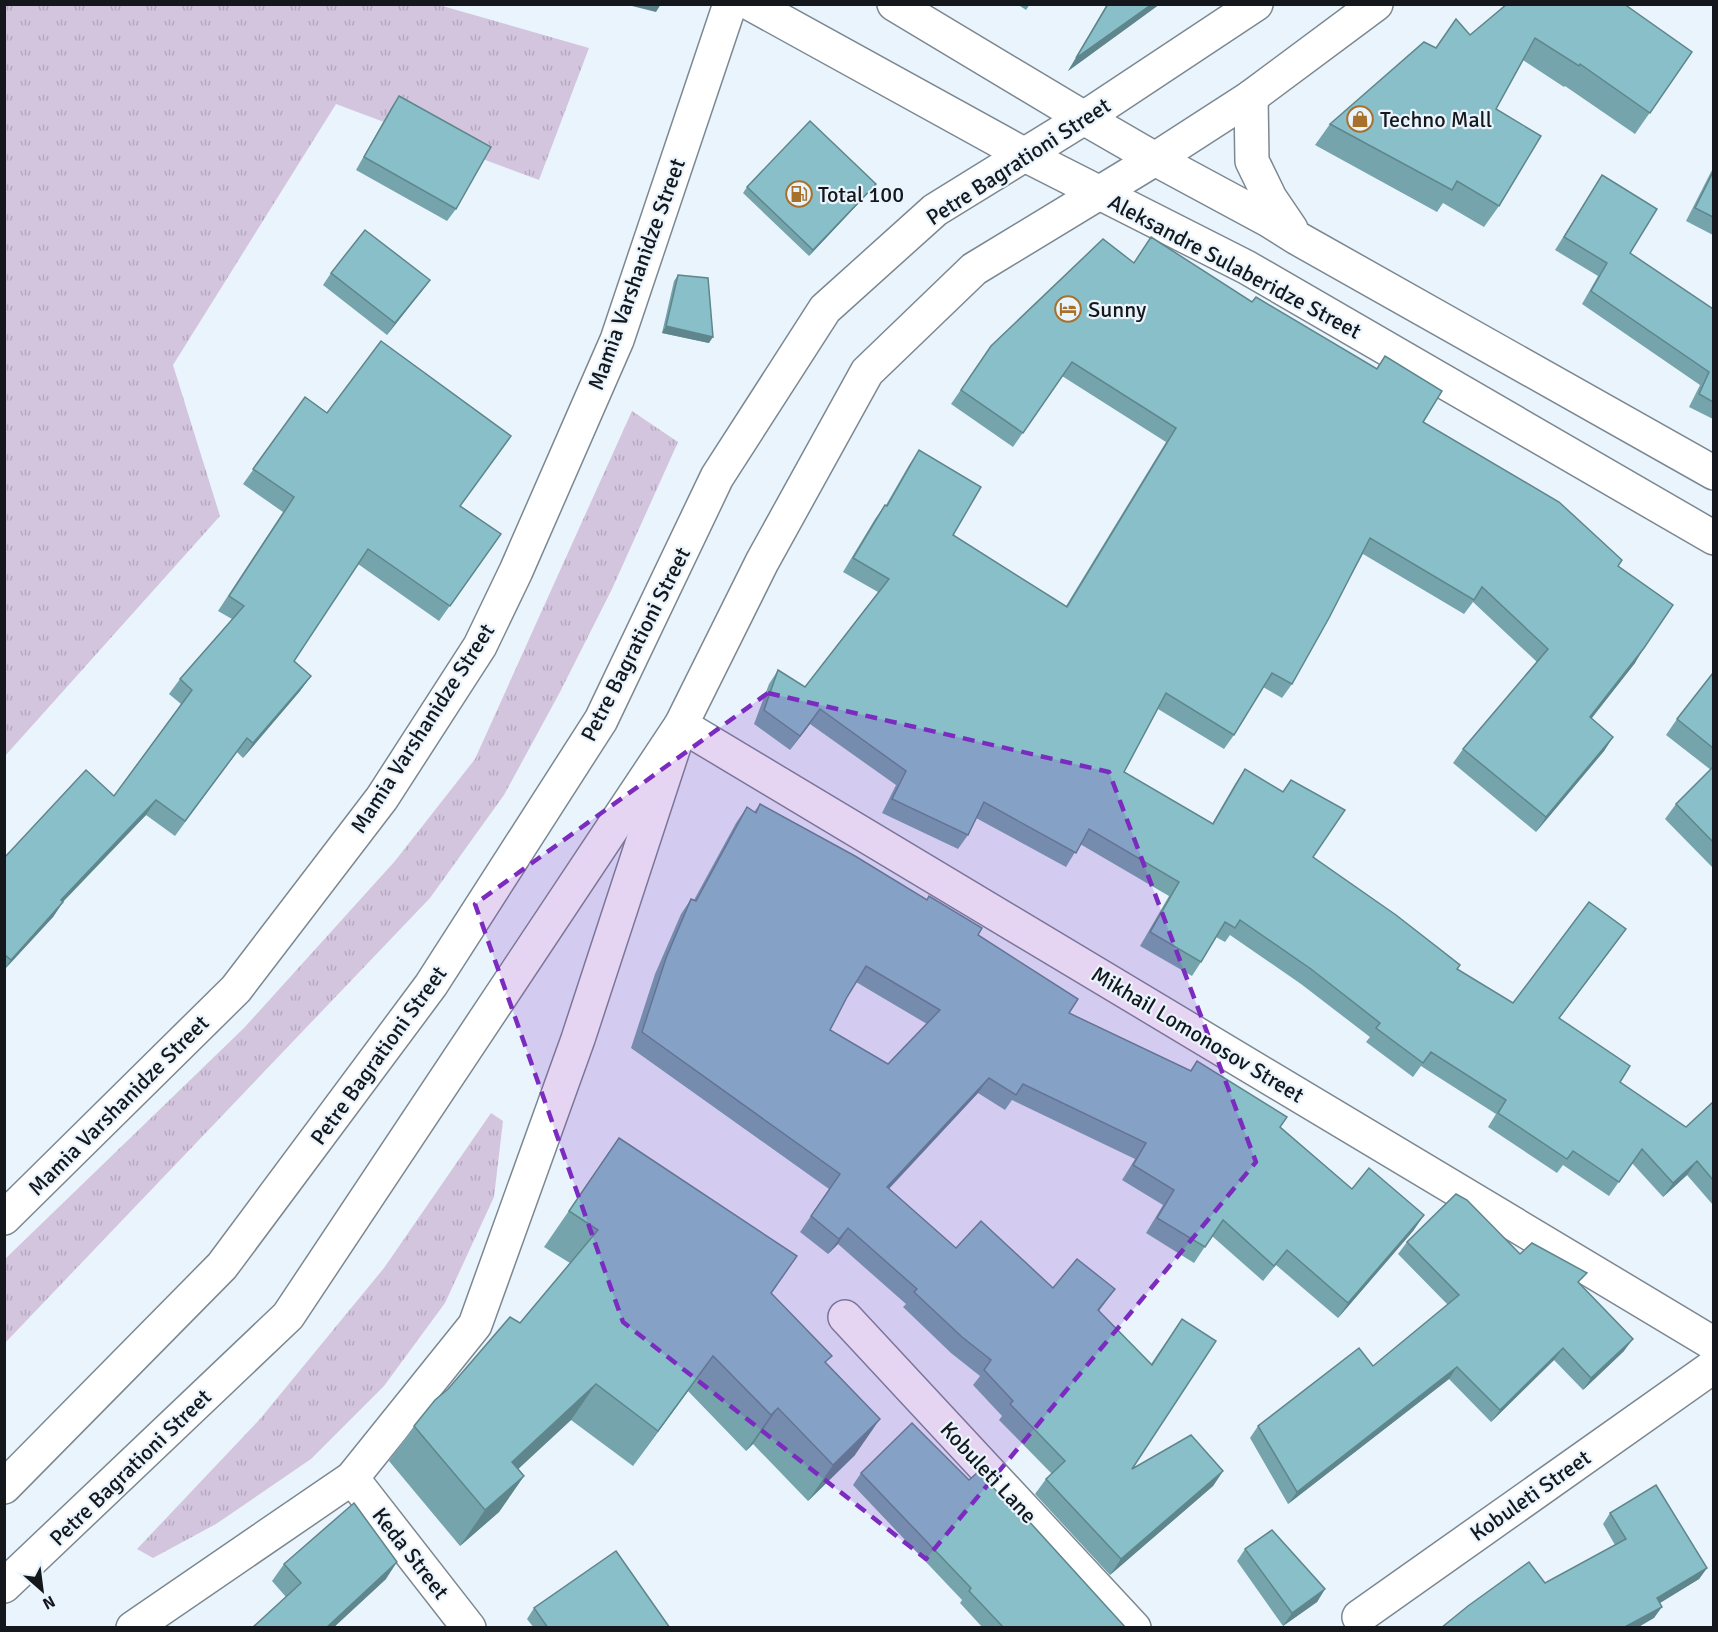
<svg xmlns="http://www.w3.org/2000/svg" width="1718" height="1632" font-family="Signika,sans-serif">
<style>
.grass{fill:url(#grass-tufts)}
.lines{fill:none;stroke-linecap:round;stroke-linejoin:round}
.minor-casing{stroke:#7c8891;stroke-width:36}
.tertiary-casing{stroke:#7c8891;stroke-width:36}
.primary-casing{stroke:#7c8891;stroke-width:36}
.minor{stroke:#fff;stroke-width:33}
.tertiary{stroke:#fff;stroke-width:33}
.primary{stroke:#fff;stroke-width:33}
.wall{fill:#75a4ac;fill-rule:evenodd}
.shaded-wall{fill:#5f868c}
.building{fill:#88bfc8;stroke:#5f868c;stroke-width:1.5;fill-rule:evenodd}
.marked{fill:#7b2cbf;fill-opacity:0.2;stroke:#7b2cbf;stroke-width:4.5;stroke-dasharray:12 8;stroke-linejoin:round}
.labels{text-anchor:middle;stroke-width:4.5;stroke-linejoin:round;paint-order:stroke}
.poi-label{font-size:22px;fill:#14181c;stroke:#eaf4fd;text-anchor:start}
.street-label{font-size:22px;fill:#14181c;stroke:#eaf4fd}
</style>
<defs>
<pattern id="grass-tufts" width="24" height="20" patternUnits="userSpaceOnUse" patternTransform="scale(1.5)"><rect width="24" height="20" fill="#d4c5df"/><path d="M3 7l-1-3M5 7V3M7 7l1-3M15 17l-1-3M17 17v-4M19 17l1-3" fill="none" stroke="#b5a8bf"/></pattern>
</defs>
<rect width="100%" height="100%" fill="#eaf4fd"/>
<!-- grass -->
<g class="grass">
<path d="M 5,5 L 439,5 L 589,48 L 539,180 L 336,104 L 173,365 L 220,516 L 5,756 Z"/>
<path d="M 632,411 L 678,442 L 612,589 L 560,692 L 504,795 L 430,898 L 5,1343 L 5,1259 L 244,1028 L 395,861 L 475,759 Z"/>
<path d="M 491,1113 L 503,1121 L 494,1197 L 445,1303 L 384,1386 L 311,1459 L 216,1524 L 153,1558 L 137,1549 L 260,1419 L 384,1268 Z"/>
</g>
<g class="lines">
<!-- minor casing -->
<g class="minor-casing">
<g id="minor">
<path d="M 4,1218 L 236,989 L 382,798 L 480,646 L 516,571 L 617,340 L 730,4"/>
<path d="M 845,1317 L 1134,1628"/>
<path d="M 352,1478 L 469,1628"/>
<path d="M 1359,1617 L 1714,1366"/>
<path d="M 133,1628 L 352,1478 L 475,1325 L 578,1039 L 681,725 L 1714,1344"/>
</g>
</g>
<!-- tertiary casing -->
<g class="tertiary-casing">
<g id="tertiary">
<path d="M 751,4 L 1025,155 L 1246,267 L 1714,538"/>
<path d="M 894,4 L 1084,118 L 1155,159 L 1270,221 L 1297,238 L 1714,473"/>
<path d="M 1251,97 L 1252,161 L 1270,198 L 1291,229"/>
</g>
</g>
<!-- primary casing -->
<g class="primary-casing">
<g id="primary">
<path d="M 4,1487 L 222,1266 L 431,985 L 601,720 L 717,477 L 825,309 L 935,210 L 1084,118 L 1256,4"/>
<path d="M 4,1586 L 288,1316 L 681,725 L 762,562 L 867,372 L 974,269 L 1155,159 L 1251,97 L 1376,4"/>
</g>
</g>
<!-- minor -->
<use href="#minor" class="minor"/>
<!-- tertiary -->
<use href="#tertiary" class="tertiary"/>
<!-- primary -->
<use href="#primary" class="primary"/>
</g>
<!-- wall -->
<g class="wall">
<path d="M 1017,4 L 1030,4 L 1026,10 Z"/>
<path d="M 1107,4 L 1160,4 L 1068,71 Z"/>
<path d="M 1503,8 L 1692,52 L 1635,134 L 1565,86 L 1564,87 L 1523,60 L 1496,109 L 1499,206 L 1484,227 L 1443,203 L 1437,212 L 1315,145 L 1330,124 L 1436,48 L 1456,19 L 1470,35 Z"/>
<path d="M 399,96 L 456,209 L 447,221 L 356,170 L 391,108 Z"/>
<path d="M 1713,168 L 1713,235 L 1686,221 Z"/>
<path d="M 1602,175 L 1630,253 L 1713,309 L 1713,419 L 1689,407 L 1700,385 L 1582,304 L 1598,276 L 1555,250 Z"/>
<path d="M 747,187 L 871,190 L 809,256 L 743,193 Z"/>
<path d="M 1151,237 L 1252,302 L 1376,369 L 1385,356 L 1423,422 L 1618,566 L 1635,663 L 1591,718 L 1613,737 L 1604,751 L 1536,832 L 1453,763 L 1463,749 L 1537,662 L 1473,602 L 1464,614 L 1363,554 L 1292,684 L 1282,698 L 1263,687 L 1234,735 L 1224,749 L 1158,709 L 1124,772 L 1212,824 L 1235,784 L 1245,769 L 1313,857 L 1457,969 L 1513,1003 L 1626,929 L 1559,1018 L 1620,1082 L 1686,1127 L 1713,1102 L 1713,1205 L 1687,1175 L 1663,1197 L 1632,1163 L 1609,1196 L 1563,1165 L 1557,1173 L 1488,1127 L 1496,1114 L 1421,1066 L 1413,1077 L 1366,1042 L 1370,1037 L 1301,984 L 1230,935 L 1225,942 L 1216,937 L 1201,962 L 1192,976 L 1140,946 L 1169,896 L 1080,844 L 1066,867 L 976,818 L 968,835 L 958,849 L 882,813 L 896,785 L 810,724 L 790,750 L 754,724 L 769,684 L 778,670 L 805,687 L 878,592 L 843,572 L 875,519 L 885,505 L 886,505 L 909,465 L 919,450 L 953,535 L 1066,606 L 1166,442 L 1062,376 L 1013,447 L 951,404 L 991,346 L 1134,263 Z"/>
<path d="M 331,273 L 430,280 L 387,335 L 323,285 Z"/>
<path d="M 678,275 L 709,343 L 662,333 L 674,281 Z"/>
<path d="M 305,397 L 501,534 L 439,621 L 358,564 L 294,661 L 311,676 L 300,691 L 243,758 L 237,752 L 175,836 L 146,815 L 63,902 L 53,917 L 4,970 L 4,858 L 114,796 L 181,704 L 169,694 L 180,679 L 232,619 L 218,611 L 283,512 L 243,484 Z"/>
<path d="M 1713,673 L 1713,868 L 1665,819 L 1676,804 L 1711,770 L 1666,735 L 1677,719 Z"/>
<path d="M 760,804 L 978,935 L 1069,1013 L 1190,1071 L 1197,1061 L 1280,1127 L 1352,1189 L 1424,1215 L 1413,1231 L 1338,1318 L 1276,1265 L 1263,1281 L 1212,1236 L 1194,1263 L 1146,1233 L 1163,1205 L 1122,1180 L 1135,1159 L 1012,1100 L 1005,1110 L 978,1093 L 889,1189 L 956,1248 L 1053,1288 L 1115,1289 L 1099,1311 L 1151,1364 L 1182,1319 L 1132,1469 L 1223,1471 L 1213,1486 L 1110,1575 L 1035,1494 L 1046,1479 L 1052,1474 L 999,1420 L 1002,1416 L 973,1385 L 980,1376 L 951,1353 L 903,1307 L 906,1304 L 838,1244 L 828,1254 L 800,1232 L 829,1189 L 631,1048 L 655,974 L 681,914 L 691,899 L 694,900 L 736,823 L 747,807 L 754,812 ZM 856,982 L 927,1024 L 888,1064 L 830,1030 L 847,997 Z"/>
<path d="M 619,1138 L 771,1293 L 827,1364 L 855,1455 L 808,1501 L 753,1444 L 746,1451 L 688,1391 L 633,1466 L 571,1420 L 518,1469 L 524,1476 L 499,1512 L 460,1546 L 389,1461 L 414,1426 L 448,1389 L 520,1323 L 570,1263 L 544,1247 Z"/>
<path d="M 1407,1242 L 1520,1254 L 1580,1283 L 1624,1351 L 1583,1390 L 1554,1360 L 1491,1422 L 1449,1379 L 1288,1504 L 1250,1438 L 1258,1426 L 1373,1366 L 1448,1305 L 1398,1254 Z"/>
<path d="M 861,1473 L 1126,1628 L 983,1628 L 960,1603 L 962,1600 L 853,1485 Z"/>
<path d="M 1610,1513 L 1707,1568 L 1699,1579 L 1660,1603 L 1654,1618 L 1615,1545 L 1603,1524 Z"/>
<path d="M 1245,1549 L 1325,1589 L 1317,1602 L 1283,1626 L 1237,1561 Z"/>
<path d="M 284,1564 L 386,1579 L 333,1628 L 252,1628 L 286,1597 L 272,1581 Z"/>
<path d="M 534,1608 L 670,1628 L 534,1628 L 527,1619 Z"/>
</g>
<!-- shaded-wall -->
<g class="shaded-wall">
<path d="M 624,4 L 661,4 L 656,12 Z"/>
<path d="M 1152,4 L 1160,4 L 1068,71 L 1076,58 Z"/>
<path d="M 876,184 L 871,190 L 809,256 L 813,250 Z"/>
<path d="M 430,280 L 421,292 L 387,335 L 395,323 Z"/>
<path d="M 666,326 L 713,337 L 709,343 L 662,333 Z"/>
<path d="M 1644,648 L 1635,663 L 1581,732 L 1590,717 Z"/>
<path d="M 311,676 L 300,691 L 243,758 L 253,743 Z"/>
<path d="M 820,709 L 810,724 L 790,750 L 800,736 Z"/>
<path d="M 1613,737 L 1604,751 L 1536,832 L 1546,817 Z"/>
<path d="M 156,800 L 146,815 L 50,915 L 61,900 Z"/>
<path d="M 63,902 L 53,917 L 4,970 L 11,960 Z"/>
<path d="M 1626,929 L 1616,943 L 1549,1032 L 1559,1018 Z"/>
<path d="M 989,1078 L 978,1093 L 876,1202 L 887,1187 Z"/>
<path d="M 1697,1161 L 1687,1175 L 1663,1197 L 1673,1183 Z"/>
<path d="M 1424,1215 L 1413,1231 L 1338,1318 L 1348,1303 Z"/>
<path d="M 848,1228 L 838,1244 L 828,1254 L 839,1239 Z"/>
<path d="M 1633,1339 L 1624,1351 L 1583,1390 L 1591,1378 Z"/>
<path d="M 1563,1348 L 1554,1360 L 1491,1422 L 1500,1410 Z"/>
<path d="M 713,1356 L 688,1391 L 633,1466 L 658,1431 Z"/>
<path d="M 1457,1367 L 1449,1379 L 1288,1504 L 1297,1492 Z"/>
<path d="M 596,1384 L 571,1420 L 487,1498 L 512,1462 Z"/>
<path d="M 778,1408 L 753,1444 L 746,1451 L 771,1415 Z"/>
<path d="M 880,1419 L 855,1455 L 808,1501 L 833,1465 Z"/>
<path d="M 1223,1471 L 1213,1486 L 1110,1575 L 1121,1559 Z"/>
<path d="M 524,1476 L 499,1512 L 460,1546 L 485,1510 Z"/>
<path d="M 397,1562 L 386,1579 L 333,1628 L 326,1628 Z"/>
<path d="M 1707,1568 L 1699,1579 L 1650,1609 L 1657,1598 Z"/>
<path d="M 1325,1589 L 1317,1602 L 1283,1626 L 1292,1613 Z"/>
<path d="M 1662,1607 L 1654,1618 L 1637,1628 L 1623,1628 Z"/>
</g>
<!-- building -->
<g class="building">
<path d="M 1108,4 L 1152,4 L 1076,58 Z"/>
<path d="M 1507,4 L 1624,4 L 1692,52 L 1650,113 L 1580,64 L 1579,66 L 1535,38 L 1496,109 L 1541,136 L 1499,206 L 1457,181 L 1452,190 L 1330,124 L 1424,42 L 1436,48 L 1456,19 L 1470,35 Z"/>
<path d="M 399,96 L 491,147 L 456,209 L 364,157 Z"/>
<path d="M 810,121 L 876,184 L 813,250 L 747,187 Z"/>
<path d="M 1713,172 L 1713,217 L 1695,208 Z"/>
<path d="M 1602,175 L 1657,209 L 1630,253 L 1713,309 L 1713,402 L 1699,394 L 1709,372 L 1591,291 L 1607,263 L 1564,237 Z"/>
<path d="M 365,230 L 430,280 L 395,323 L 331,273 Z"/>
<path d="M 1151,237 L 1252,302 L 1256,297 L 1377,369 L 1385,356 L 1442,391 L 1423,422 L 1559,502 L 1622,560 L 1618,566 L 1673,605 L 1644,648 L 1590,717 L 1613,737 L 1546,817 L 1463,749 L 1548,649 L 1482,587 L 1474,600 L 1370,538 L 1329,618 L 1292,684 L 1272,673 L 1234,735 L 1166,693 L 1124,772 L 1213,824 L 1245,769 L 1283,792 L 1291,780 L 1345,810 L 1313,857 L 1396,915 L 1460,965 L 1457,969 L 1513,1003 L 1589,902 L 1626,929 L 1559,1018 L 1630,1066 L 1620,1082 L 1686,1127 L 1713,1102 L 1713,1180 L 1697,1161 L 1673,1183 L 1642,1149 L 1619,1182 L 1573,1151 L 1567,1159 L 1498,1113 L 1506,1100 L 1431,1052 L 1423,1063 L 1376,1028 L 1380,1023 L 1311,969 L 1240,920 L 1235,928 L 1225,922 L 1201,962 L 1150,932 L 1179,882 L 1089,829 L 1076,853 L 984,802 L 968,835 L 892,799 L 906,771 L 820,709 L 800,736 L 764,710 L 778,670 L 805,687 L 889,579 L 853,558 L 885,505 L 887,506 L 919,450 L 981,487 L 953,535 L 1067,607 L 1176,428 L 1072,362 L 1023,433 L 961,390 L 991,346 L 1103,239 L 1134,263 Z"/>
<path d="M 678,275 L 708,278 L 713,337 L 666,326 Z"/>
<path d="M 381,341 L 511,436 L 460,506 L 501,534 L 450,606 L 368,549 L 294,661 L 311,676 L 253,743 L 247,738 L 185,821 L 156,800 L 61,900 L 63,902 L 11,960 L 4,954 L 4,858 L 86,770 L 114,796 L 192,690 L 180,679 L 244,606 L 229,596 L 294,497 L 253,469 L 305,397 L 327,413 Z"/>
<path d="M 1713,673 L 1713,748 L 1677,719 Z"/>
<path d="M 1713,767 L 1713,842 L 1676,804 Z"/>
<path d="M 760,804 L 855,856 L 927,900 L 929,896 L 982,928 L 978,935 L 1078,999 L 1069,1013 L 1191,1071 L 1197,1061 L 1287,1117 L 1280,1127 L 1352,1189 L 1369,1168 L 1424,1215 L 1348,1303 L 1287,1250 L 1274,1266 L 1223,1220 L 1205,1247 L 1157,1218 L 1174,1190 L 1133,1165 L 1146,1143 L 1023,1084 L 1016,1095 L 989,1078 L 887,1187 L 956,1248 L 981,1221 L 1053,1288 L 1077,1259 L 1115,1289 L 1098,1310 L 1152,1365 L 1182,1319 L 1216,1341 L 1132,1469 L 1191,1435 L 1223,1471 L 1121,1559 L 1046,1479 L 1065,1461 L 1010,1404 L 1013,1401 L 984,1370 L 991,1360 L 962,1337 L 914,1292 L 917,1289 L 848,1228 L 839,1239 L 811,1216 L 840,1174 L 642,1032 L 666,958 L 691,899 L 696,901 L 747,807 L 756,813 ZM 866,966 L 940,1010 L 888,1064 L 830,1030 L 847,997 Z"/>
<path d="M 619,1138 L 797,1256 L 771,1293 L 832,1356 L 825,1362 L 880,1419 L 833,1465 L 778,1408 L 771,1415 L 713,1356 L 658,1431 L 596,1384 L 512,1462 L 524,1476 L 485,1510 L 414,1426 L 435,1400 L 448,1389 L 510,1317 L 520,1323 L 598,1230 L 569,1211 Z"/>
<path d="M 1456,1194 L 1467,1200 L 1520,1254 L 1532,1243 L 1587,1273 L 1578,1282 L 1633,1339 L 1591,1378 L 1563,1348 L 1500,1410 L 1457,1367 L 1297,1492 L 1258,1426 L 1359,1348 L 1373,1366 L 1459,1295 L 1407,1242 Z"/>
<path d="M 912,1423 L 969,1480 L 978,1472 L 1014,1509 L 1016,1507 L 1126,1628 L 1004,1628 L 969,1591 L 971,1588 L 861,1473 Z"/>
<path d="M 1656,1485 L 1707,1568 L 1657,1598 L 1662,1607 L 1623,1628 L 1441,1628 L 1468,1606 L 1529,1562 L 1545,1583 L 1626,1539 L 1610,1513 Z"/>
<path d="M 354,1503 L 397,1562 L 326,1628 L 252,1628 L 301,1583 L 284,1564 Z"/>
<path d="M 1272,1530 L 1325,1589 L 1292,1613 L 1245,1549 Z"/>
<path d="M 616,1551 L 670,1628 L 548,1628 L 534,1608 Z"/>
</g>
<!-- marked area -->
<path class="marked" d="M 768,693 L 1109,772 L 1256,1162 L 926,1559 L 623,1322 L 475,904 Z"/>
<!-- icons -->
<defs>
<g id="shop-ring" transform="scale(1.35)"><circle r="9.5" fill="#eaf4fd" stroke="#a7712c" stroke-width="1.5"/><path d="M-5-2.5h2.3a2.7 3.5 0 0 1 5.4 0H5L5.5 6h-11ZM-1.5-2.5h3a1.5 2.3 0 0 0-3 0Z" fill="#a7712c"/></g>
<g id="fuel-ring" transform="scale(1.35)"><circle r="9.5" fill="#eaf4fd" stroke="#a7712c" stroke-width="1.5"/><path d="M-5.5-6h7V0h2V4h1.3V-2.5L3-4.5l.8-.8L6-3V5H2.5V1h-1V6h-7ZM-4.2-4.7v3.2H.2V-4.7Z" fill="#a7712c"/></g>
<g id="hotel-ring" transform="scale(1.35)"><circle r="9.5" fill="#eaf4fd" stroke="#a7712c" stroke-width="1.5"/><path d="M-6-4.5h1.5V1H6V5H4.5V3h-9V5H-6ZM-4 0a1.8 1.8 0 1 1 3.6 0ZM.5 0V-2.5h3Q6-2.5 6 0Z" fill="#a7712c"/></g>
</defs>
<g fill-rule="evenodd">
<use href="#shop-ring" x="1360" y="119"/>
<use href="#fuel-ring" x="799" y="194"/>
<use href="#hotel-ring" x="1068" y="309"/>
</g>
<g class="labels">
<!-- poi labels -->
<g class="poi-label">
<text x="1380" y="127">Techno Mall</text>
<text x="818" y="202">Total 100</text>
<text x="1088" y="317">Sunny</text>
</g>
<!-- street labels -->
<g class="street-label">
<text transform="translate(1018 161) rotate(-33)" y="8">Petre Bagrationi Street</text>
<text transform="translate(1235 266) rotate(28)" y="8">Aleksandre Sulaberidze Street</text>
<text transform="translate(636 274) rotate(-70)" y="8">Mamia Varshanidze Street</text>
<text transform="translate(635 644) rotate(-63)" y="8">Petre Bagrationi Street</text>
<text transform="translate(422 728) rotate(-57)" y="8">Mamia Varshanidze Street</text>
<text transform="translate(1198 1034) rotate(31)" y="8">Mikhail Lomonosov Street</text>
<text transform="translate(378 1055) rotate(-54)" y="8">Petre Bagrationi Street</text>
<text transform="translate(118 1105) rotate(-45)" y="8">Mamia Varshanidze Street</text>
<text transform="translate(130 1467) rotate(-44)" y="8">Petre Bagrationi Street</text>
<text transform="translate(989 1472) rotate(47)" y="8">Kobuleti Lane</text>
<text transform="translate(1530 1495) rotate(-35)" y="8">Kobuleti Street</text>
<text transform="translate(411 1553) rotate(52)" y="8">Keda Street</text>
</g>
</g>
<!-- border -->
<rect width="1718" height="1632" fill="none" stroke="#14181c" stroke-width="12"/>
<!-- north arrow -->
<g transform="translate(42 1590) rotate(152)" stroke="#eaf4fd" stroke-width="4.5" paint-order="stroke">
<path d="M0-4.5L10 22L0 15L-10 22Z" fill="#14181c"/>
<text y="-9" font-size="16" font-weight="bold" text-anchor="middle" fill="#14181c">N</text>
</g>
</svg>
